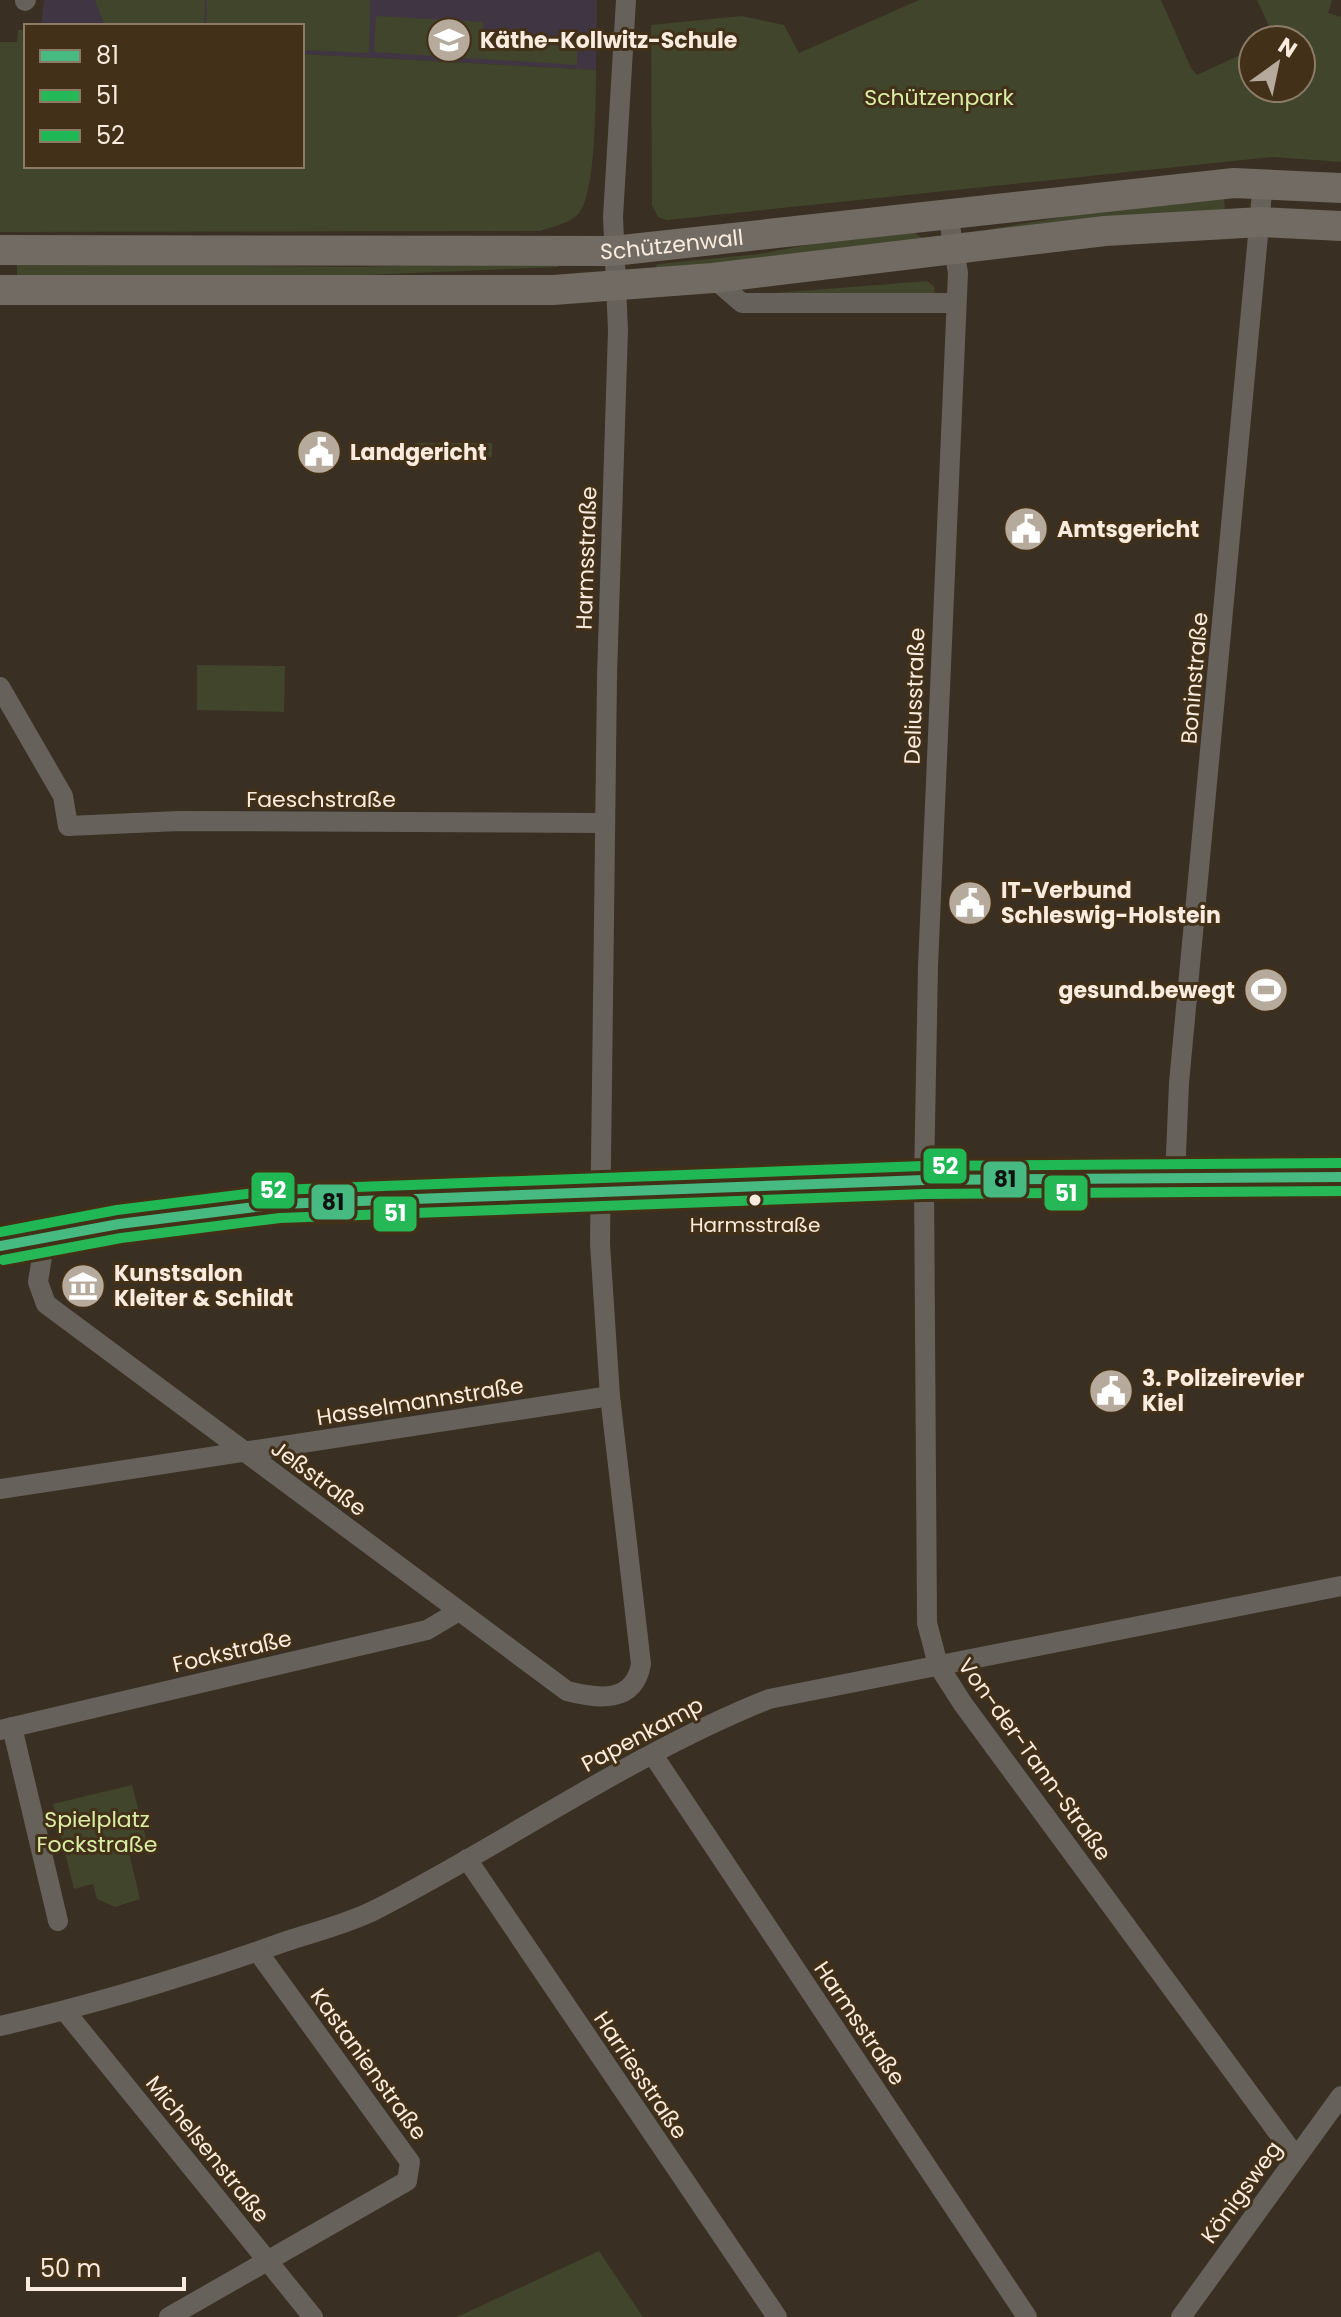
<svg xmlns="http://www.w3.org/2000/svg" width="1341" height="2317" font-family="Poppins,sans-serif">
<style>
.education{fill:#403643}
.green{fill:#41452c}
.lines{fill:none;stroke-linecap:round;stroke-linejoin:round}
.street{stroke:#66615a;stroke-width:20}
.secondary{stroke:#716b63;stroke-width:30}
.bus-1-casing{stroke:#433018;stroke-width:16}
.bus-2-casing{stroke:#433018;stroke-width:16}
.bus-3-casing{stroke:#433018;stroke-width:16}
.bus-1{stroke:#46ba80;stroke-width:10}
.bus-2{stroke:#26b857;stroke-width:10}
.bus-3{stroke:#20b855;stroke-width:10}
.bus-dot{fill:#f9ecde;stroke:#433018;stroke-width:3}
.labels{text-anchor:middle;stroke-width:6;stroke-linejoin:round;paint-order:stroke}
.bus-label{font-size:20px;fill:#f9ecde;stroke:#433018}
.poi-label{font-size:22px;font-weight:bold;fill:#f9ecde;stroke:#433018;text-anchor:start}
.park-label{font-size:22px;fill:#d9eda5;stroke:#433018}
.street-label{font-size:22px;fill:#f9ecde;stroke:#433018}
.line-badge{stroke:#433018;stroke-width:3}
.badge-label{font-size:22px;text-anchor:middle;font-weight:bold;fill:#fff}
.pale-badge-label{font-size:22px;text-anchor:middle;font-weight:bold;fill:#111}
</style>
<rect width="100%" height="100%" fill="#392f22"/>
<!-- education -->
<path class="education" d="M 44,0 L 597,0 L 596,70 L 302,54 L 302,26 L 41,26 Z"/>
<!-- green -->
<g class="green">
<path d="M 95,0 L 205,0 L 204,26 L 105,26 Z"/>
<path d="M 207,0 L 370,0 L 369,53 L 302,50 L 302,26 L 206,26 Z"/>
<path d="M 919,0 L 1161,0 L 1191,68 L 1197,75 L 1253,49 L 1253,88 L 1301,88 L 1301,40 L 1263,40 L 1270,28 L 1257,0 L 1332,0 L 1328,13 L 1341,17 L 1341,162 L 1273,157 L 667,220 L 658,217 L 652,205 L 651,25 L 742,16 L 784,25 L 799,53 Z"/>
<path d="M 376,16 L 483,22 L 483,42 L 577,47 L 577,65 L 374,52 Z"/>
<path d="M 18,30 L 26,30 L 26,166 L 302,166 L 302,54 L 596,70 C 596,98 596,194 579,213 C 570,224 553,226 540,231 L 0,232 L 0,42 L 17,42 Z"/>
<path d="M 1224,196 L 1225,212 L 985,230 L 1092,212 Z"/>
<path d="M 911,230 L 929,243 L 823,256 L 655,268 L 657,264 L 759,254 L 864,234 Z"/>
<path d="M 558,260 L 558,267 L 293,278 L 17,275 L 17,264 L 356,267 Z"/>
<path d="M 927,281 L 934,286 L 935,294 L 761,294 Z"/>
<path d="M 415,443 L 492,443 L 492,457 L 415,456 Z"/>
<path d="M 197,665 L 285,666 L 284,712 L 197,710 Z"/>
<path d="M 132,1785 L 148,1846 L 129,1853 L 140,1899 L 115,1907 L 97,1899 L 93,1884 L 74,1889 L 53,1804 Z"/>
<path d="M 599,2251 L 643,2317 L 457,2317 Z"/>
</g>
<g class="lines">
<!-- street -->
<g class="street">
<path d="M 25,1 L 26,0"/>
<path d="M 948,214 L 958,273 L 928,966 L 924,1180 L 927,1623 L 938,1665 L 963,1704 L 1296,2157"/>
<path d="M 713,278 L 742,303 L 956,303"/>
<path d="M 0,687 L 63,796 L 68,826 L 179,821 L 604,823"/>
<path d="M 1175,1178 L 1179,1083 L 1263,182"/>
<path d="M 45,1238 L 38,1282 L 46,1304 L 567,1691 C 598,1699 634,1704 641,1664 L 610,1396 L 600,1244 L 607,676 L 618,330 L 613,217 L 626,0"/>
<path d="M 0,1489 L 610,1396"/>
<path d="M 12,1727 L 58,1921"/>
<path d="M 0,1730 L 427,1630 L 459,1611"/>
<path d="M 653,1755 L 1027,2317"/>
<path d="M 467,1859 L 777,2317"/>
<path d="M 65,2011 L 313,2317"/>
<path d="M 0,2026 C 96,2004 191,1975 284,1942 C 314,1932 347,1924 375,1910 C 508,1842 631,1754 769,1699 L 1341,1586"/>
<path d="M 169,2317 L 407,2181 L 410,2162 L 258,1952"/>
<path d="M 1181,2317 L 1341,2096"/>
</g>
<!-- secondary -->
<g class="secondary">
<path id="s1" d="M 0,250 L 613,251 L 1234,183 L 1341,188"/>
<path d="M 0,290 L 553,290 L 713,278 L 1105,231 L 1261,222 L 1341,226"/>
<path d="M 0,1246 L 119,1224 L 279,1204 L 924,1180 L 1341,1177"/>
</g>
<!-- bus-1 casing -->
<g class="bus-1-casing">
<path id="bus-1" d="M 0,1246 L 119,1224 L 279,1204 L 924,1180 L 1341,1177"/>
</g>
<!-- bus-2 casing -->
<g class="bus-2-casing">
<path id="bus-2" d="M 3,1260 L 121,1238 L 280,1218 L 924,1194 L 1341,1191"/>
</g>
<!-- bus-3 casing -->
<g class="bus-3-casing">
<path id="bus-3" d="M 0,1232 L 117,1210 L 278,1190 L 923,1166 L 1341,1163"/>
</g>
<!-- bus-1 -->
<use href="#bus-1" class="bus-1"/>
<!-- bus-2 -->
<use href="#bus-2" class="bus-2"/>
<!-- bus-3 -->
<use href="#bus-3" class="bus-3"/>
</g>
<!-- icons -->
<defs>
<g id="school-disc" transform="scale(2.3)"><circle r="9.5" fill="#b6aa9c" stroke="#433018"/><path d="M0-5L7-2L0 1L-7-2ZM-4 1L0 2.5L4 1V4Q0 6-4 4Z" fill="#fff"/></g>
<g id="civic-disc" transform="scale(2.3)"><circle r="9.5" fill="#b6aa9c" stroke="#433018"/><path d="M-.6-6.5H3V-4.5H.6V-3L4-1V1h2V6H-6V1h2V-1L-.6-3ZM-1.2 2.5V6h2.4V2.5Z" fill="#fff"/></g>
<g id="stadium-disc" transform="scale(2.3)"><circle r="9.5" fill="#b6aa9c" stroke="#433018"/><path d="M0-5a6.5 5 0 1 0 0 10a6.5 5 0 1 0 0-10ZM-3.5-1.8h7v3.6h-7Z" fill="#fff"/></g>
<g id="museum-disc" transform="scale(2.3)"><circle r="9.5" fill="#b6aa9c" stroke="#433018"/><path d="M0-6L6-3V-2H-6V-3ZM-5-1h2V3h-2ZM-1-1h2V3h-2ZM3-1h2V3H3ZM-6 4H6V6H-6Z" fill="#fff"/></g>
</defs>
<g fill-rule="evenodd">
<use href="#school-disc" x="449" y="40"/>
<use href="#civic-disc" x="319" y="452"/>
<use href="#civic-disc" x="1026" y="529"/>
<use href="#civic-disc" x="970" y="903"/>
<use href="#stadium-disc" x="1266" y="990"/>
<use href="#museum-disc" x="83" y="1286"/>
<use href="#civic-disc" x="1111" y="1391"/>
</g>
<!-- markers -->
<circle class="bus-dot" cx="755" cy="1200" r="7"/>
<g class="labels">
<!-- bus labels -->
<g class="bus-label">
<text x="755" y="1232">Harmsstraße</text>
</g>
<!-- poi labels -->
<g class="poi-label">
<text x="480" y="48">Käthe-Kollwitz-Schule</text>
<text x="350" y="460">Landgericht</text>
<text x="1057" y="537">Amtsgericht</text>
<text x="1001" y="898">IT-Verbund<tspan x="1001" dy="25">Schleswig-Holstein</tspan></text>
<text x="1235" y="998" text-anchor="end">gesund.bewegt</text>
<text x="114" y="1281">Kunstsalon<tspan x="114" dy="25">Kleiter &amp; Schildt</tspan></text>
<text x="1142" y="1386">3. Polizeirevier<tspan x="1142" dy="25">Kiel</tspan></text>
</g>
<!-- park labels -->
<g class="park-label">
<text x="939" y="105">Schützenpark</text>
<text x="97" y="1827">Spielplatz<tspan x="97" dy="25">Fockstraße</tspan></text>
</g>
<!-- street labels -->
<g class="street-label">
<text dy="8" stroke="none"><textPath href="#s1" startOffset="672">Schützenwall</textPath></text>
<text transform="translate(586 558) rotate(-88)" y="8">Harmsstraße</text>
<text transform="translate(1194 678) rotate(-85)" y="8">Boninstraße</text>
<text transform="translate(914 696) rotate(-88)" y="8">Deliusstraße</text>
<text x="321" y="807">Faeschstraße</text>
<text transform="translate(420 1401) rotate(-9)" y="8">Hasselmannstraße</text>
<text transform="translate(319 1478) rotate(36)" y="8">Jeßstraße</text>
<text transform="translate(232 1651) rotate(-13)" y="8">Fockstraße</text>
<text transform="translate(642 1734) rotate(-28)" y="8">Papenkamp</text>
<text transform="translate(1035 1759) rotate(54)" y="8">Von-der-Tann-Straße</text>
<text transform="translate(860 2023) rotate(56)" y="8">Harmsstraße</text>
<text transform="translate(369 2064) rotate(54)" y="8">Kastanienstraße</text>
<text transform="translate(641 2075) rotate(56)" y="8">Harriesstraße</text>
<text transform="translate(208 2149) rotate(51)" y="8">Michelsenstraße</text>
<text transform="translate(1241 2192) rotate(-54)" y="8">Königsweg</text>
</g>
</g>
<g class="line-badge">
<rect x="922" y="1147" width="46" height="38" rx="8" fill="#20b855"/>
<rect x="982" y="1160" width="46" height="39" rx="8" fill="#46ba80"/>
<rect x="250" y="1171" width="46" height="39" rx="8" fill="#20b855"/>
<rect x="1043" y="1174" width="46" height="38" rx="8" fill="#26b857"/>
<rect x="310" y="1183" width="46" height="38" rx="8" fill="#46ba80"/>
<rect x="372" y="1195" width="46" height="38" rx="8" fill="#26b857"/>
</g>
<g class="badge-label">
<text x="945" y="1174">52</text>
<text x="273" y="1198">52</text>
<text x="1066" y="1201">51</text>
<text x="395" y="1221">51</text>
</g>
<g class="pale-badge-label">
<text x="1005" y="1187">81</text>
<text x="333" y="1210">81</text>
</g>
<!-- legend -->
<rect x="24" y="24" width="280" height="144" fill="#433018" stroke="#8c7b67" stroke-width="2"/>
<rect x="40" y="50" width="40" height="12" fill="#46ba80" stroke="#8c7b67" stroke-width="2"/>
<text x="96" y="64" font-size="24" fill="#f9ecde">81</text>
<rect x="40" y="90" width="40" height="12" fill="#26b857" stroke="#8c7b67" stroke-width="2"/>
<text x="96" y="104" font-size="24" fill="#f9ecde">51</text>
<rect x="40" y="130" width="40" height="12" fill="#20b855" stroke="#8c7b67" stroke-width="2"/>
<text x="96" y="144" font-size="24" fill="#f9ecde">52</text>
<!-- north arrow -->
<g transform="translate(1277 64) rotate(33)"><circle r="38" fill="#433018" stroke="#8c7b67" stroke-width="2"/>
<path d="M0-6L14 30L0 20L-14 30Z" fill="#b6aa9c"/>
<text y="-12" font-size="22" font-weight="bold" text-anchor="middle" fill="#f9ecde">N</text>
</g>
<!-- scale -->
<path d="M28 2277v12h156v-12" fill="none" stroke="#f9ecde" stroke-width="4"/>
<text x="40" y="2277" font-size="24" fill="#f9ecde" stroke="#433018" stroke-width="6" paint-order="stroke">50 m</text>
</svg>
